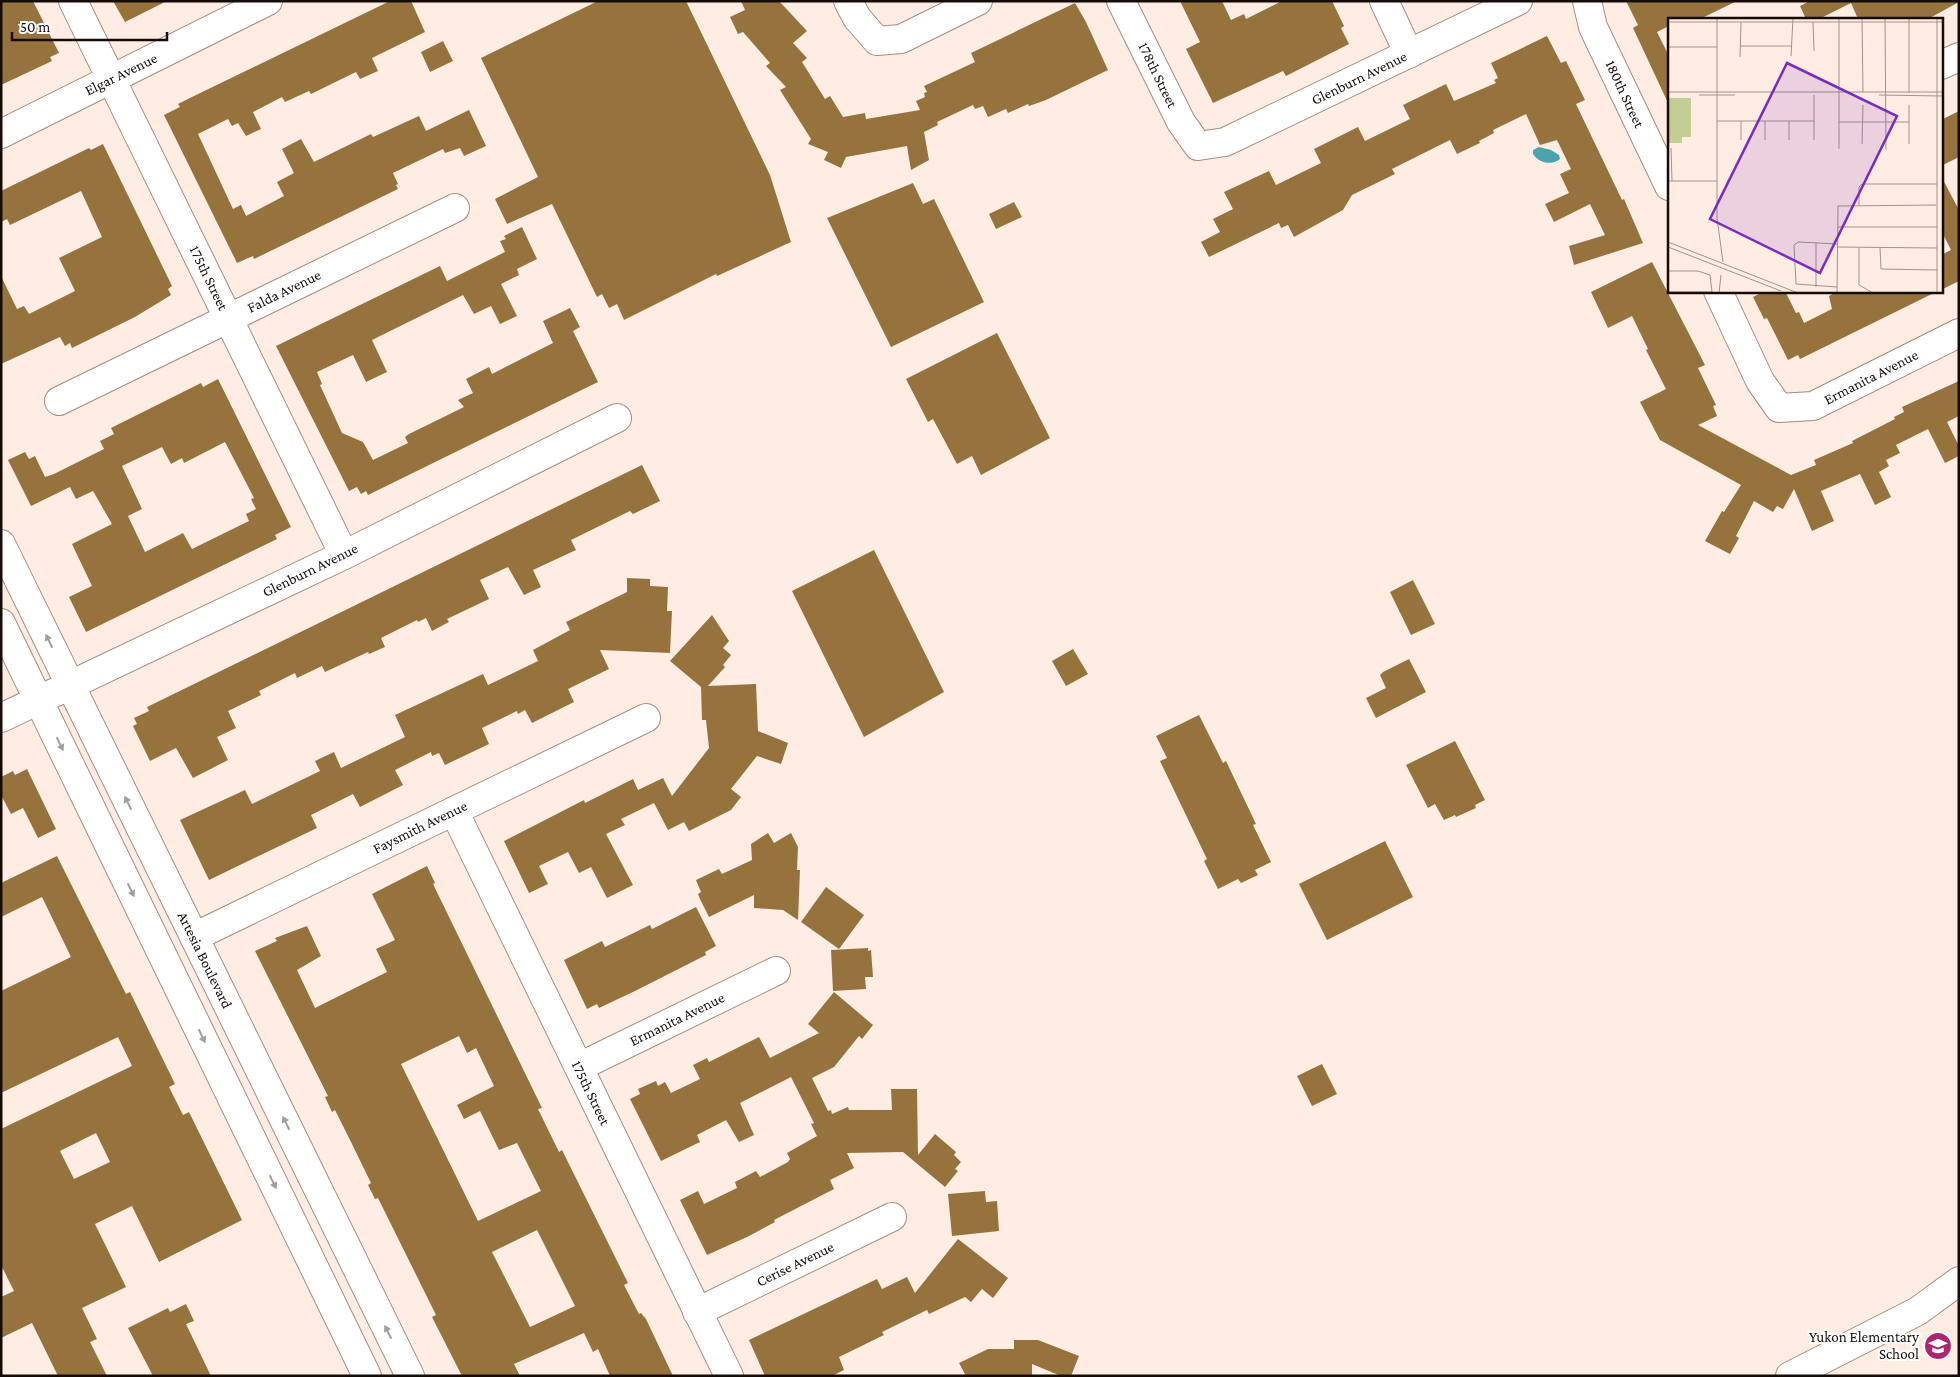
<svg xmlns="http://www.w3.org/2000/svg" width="1960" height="1377" font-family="'Crimson Pro',serif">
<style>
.water{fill:#4da3ad}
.building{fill:#96723d;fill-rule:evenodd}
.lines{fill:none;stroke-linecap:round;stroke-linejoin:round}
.minor-casing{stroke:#a78c7d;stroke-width:30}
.major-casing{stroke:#a78c7d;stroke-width:30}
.minor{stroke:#fff;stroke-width:28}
.major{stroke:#fff;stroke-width:28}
.oneway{fill:#a29e9c}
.labels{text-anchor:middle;stroke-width:4;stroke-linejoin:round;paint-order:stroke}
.street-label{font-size:15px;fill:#160c07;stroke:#fff}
.poi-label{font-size:15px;fill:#160c07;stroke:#fff;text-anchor:end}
.inset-road{fill:none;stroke:#a2938b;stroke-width:1}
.view{fill:#7b2cbf;fill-opacity:0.15;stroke:#7b2cbf;stroke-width:2.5}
.inset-edge{fill:none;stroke:#160c07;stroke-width:2.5}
</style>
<rect width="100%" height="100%" fill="#ffede3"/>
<!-- water -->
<path class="water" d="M 1539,147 L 1551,150 L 1559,155 L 1560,159 C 1551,166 1539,163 1533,154 L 1533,150 Z"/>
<!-- building -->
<g class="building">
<path d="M 1,1 L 33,1 L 59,53 L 50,57 L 52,61 L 1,85 Z"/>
<path d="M 113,1 L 167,1 L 125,22 Z"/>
<path d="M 390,1 L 411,1 L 425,32 L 372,58 L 378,71 L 360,79 L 356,72 L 311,94 L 309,91 L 285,102 L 282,97 L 253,112 L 261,129 L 246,136 L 238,123 L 232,126 L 228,119 L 198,134 L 233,209 L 241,205 L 246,216 L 284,196 L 277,182 L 294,173 L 282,149 L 301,139 L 314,162 L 371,134 L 373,137 L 419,116 L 426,131 L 469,110 L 486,146 L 464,156 L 460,148 L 445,153 L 443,149 L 393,173 L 398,184 L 396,185 L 398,189 L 254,259 L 253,256 L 237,263 L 164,115 L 180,107 L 178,104 L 194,96 Z"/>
<path d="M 598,1 L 686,1 L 770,175 L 791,242 L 717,276 L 716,274 L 624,320 L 617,304 L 609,308 L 602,294 L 597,297 L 552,204 L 507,224 L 495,199 L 538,177 L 481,58 Z"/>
<path d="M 741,1 L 779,1 L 807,31 L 793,43 L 807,58 L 802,62 L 825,99 L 830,96 L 843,117 L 865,113 L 866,119 L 920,110 L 916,101 L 925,97 L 924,93 L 927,92 L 924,86 L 975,62 L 971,53 L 1075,3 L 1086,22 L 1108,70 L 1046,100 L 1029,106 L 1028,104 L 1008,113 L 1006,109 L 988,117 L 983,106 L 975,109 L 973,105 L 937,122 L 938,125 L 924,132 L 929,160 L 911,170 L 907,146 L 846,157 L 841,168 L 824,160 L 828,152 L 808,144 L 811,139 L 780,90 L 786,87 L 766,66 L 770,63 L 743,32 L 738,34 L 730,17 L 745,10 Z"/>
<path d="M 1180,1 L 1222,1 L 1231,20 L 1244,14 L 1246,19 L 1282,1 L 1332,1 L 1344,26 L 1341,28 L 1349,44 L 1286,76 L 1283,71 L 1213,103 L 1186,49 L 1200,42 Z"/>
<path d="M 1626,1 L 1737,1 L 1700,19 L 1669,19 L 1669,26 L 1657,32 L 1669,56 L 1669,105 L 1633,28 L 1638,25 Z"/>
<path d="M 1810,1 L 1959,1 L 1959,2 L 1928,19 L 1858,19 L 1851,3 L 1819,19 L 1806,19 L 1800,6 Z"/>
<path d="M 1547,36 L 1561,63 L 1566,61 L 1585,100 L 1576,104 L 1622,200 L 1624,199 L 1643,243 L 1574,265 L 1569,246 L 1605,235 L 1590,204 L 1554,222 L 1545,204 L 1569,193 L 1560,174 L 1571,169 L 1557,140 L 1540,145 L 1526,114 L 1493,130 L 1494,133 L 1479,141 L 1480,143 L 1457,154 L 1450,140 L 1392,169 L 1395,174 L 1352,195 L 1343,210 L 1294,237 L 1288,225 L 1281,228 L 1279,223 L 1209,257 L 1201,242 L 1220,232 L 1213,219 L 1233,209 L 1224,192 L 1269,171 L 1276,185 L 1321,163 L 1314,149 L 1358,127 L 1365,141 L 1410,119 L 1403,105 L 1446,84 L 1454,101 L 1496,83 L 1494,80 L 1498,78 L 1491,63 Z"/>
<path d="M 443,41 L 453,61 L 430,72 L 421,52 Z"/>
<path d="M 1959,111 L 1959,157 L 1941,166 L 1941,120 Z"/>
<path d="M 103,144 L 172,286 L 168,289 L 171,295 L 135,317 L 72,348 L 70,343 L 65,346 L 60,337 L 1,364 L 1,276 L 17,309 L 24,306 L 29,314 L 75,291 L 59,258 L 102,237 L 81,191 L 10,225 L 7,219 L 1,222 L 1,191 L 89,148 L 91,150 Z"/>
<path d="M 1941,176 L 1959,210 L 1959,281 L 1941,290 L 1941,255 L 1951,250 L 1941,230 Z"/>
<path d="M 913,183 L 923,204 L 934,199 L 984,302 L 891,347 L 827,218 Z"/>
<path d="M 1014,202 L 1022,217 L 996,229 L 989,214 Z"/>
<path d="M 522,227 L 537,259 L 517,269 L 519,275 L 501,284 L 517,316 L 500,324 L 491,306 L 474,314 L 463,295 L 372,340 L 387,372 L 366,382 L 353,355 L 317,372 L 322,384 L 320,385 L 342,433 L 363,442 L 373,460 L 408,443 L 405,437 L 409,434 L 464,407 L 458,400 L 473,393 L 466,379 L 489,367 L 492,374 L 553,343 L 543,321 L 570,308 L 580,327 L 573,331 L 598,382 L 368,495 L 366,491 L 361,494 L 357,487 L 349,491 L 276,346 L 440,266 L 447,281 L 505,252 L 500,241 L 506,239 L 504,236 Z"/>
<path d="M 1652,262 L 1705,365 L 1698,368 L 1716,405 L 1713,406 L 1717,416 L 1698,425 L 1791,475 L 1816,465 L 1814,460 L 1853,443 L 1852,441 L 1895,419 L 1894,417 L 1904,412 L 1902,407 L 1959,381 L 1959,416 L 1947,422 L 1959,446 L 1959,456 L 1945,463 L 1928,429 L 1896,445 L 1900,453 L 1886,460 L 1889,466 L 1879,472 L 1891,497 L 1875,505 L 1860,474 L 1821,491 L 1834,521 L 1812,531 L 1794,489 L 1783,509 L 1777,506 L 1773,512 L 1754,501 L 1736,536 L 1739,538 L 1730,554 L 1705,541 L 1722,511 L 1724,512 L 1741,485 L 1660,440 L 1640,402 L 1666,389 L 1646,350 L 1648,349 L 1632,316 L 1608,328 L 1591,292 Z"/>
<path d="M 1765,291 L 1785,291 L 1796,313 L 1799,312 L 1804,323 L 1832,309 L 1829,296 L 1838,291 L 1938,291 L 1800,359 L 1798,355 L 1788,360 L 1767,318 L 1764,319 L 1753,297 Z"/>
<path d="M 997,333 L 1050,438 L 981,475 L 972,456 L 957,464 L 933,419 L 928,422 L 906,379 Z"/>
<path d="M 218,379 L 291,527 L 275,535 L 277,539 L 86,632 L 69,597 L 92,586 L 72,544 L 112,524 L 93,491 L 76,499 L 70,487 L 31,506 L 8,460 L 25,452 L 29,459 L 35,456 L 45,477 L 54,474 L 104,449 L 100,441 L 114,434 L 111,428 L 201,383 L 203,387 ZM 225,442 L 254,498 L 251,499 L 256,509 L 246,514 L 249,521 L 192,549 L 183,533 L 145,552 L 128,516 L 142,509 L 122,466 L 162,447 L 171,464 L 182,458 L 184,463 Z"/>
<path d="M 642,465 L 660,501 L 633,514 L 630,511 L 571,540 L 576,550 L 533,570 L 541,587 L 524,595 L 508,567 L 480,580 L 489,599 L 447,619 L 449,622 L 432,631 L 426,618 L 418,622 L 417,620 L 381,638 L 385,647 L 369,654 L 368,652 L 325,672 L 322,666 L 297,678 L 295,673 L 259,691 L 261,695 L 228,711 L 236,728 L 217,737 L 228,760 L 193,778 L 176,748 L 150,761 L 133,726 L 137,724 L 134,718 L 149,711 L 147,707 Z"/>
<path d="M 874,550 L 944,692 L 864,737 L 792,591 Z"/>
<path d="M 627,578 L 650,579 L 650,586 L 668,587 L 667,611 L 672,611 L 670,653 L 600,650 L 609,669 L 568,689 L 574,702 L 532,723 L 525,710 L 518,714 L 517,711 L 482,728 L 489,744 L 445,765 L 439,753 L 432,756 L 431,752 L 395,770 L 403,785 L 360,807 L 353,794 L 311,815 L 317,828 L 209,880 L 180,820 L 245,790 L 252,804 L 320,771 L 315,761 L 334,752 L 341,768 L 405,737 L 395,715 L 483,674 L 488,685 L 538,661 L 533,650 L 570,630 L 566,622 L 627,592 Z"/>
<path d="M 1413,580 L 1435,624 L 1411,635 L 1390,592 Z"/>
<path d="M 712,615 L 729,641 L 723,648 L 731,655 L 723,665 L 725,667 L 708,686 L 756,684 L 758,731 L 788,743 L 781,764 L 757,756 L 731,789 L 741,797 L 731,810 L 689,831 L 684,822 L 668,830 L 654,803 L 621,819 L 625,825 L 606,834 L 633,885 L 607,898 L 591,867 L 579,873 L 568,852 L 539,866 L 548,884 L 529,893 L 504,841 L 584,800 L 585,803 L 633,779 L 638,790 L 663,778 L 672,796 L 709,748 L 706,720 L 702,720 L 701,687 L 670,661 Z"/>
<path d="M 1073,649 L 1088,674 L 1066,686 L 1052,661 Z"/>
<path d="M 1409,659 L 1426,692 L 1376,718 L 1366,698 L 1386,688 L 1380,675 L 1383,672 Z"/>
<path d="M 1199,715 L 1223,763 L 1226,761 L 1256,824 L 1253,825 L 1271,862 L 1255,870 L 1258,875 L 1241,883 L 1238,879 L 1218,889 L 1204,861 L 1207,859 L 1160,761 L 1167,758 L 1156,736 Z"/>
<path d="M 1455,741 L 1485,800 L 1475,805 L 1476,808 L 1456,817 L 1455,815 L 1444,820 L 1435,804 L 1428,808 L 1406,765 Z"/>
<path d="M 27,769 L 56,829 L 38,838 L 23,808 L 11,814 L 1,795 L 1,777 L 13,771 L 15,775 Z"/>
<path d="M 768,833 L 774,843 L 791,833 L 798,847 L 797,870 L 800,870 L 798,920 L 783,910 L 754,908 L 754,895 L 709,917 L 700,899 L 698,894 L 701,892 L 696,880 L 719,869 L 722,874 L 752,860 L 751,844 Z"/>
<path d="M 1385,841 L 1413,897 L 1327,940 L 1299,884 Z"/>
<path d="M 57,856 L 126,994 L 130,992 L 175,1084 L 169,1087 L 183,1115 L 189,1112 L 242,1220 L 159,1262 L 132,1206 L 95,1224 L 126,1287 L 82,1308 L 97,1339 L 90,1342 L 107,1376 L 58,1376 L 32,1323 L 1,1338 L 1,1297 L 14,1291 L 1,1265 L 1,1129 L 132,1066 L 118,1037 L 1,1093 L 1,991 L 71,957 L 42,897 L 1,917 L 1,883 ZM 96,1133 L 110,1162 L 74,1179 L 60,1151 Z"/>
<path d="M 427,866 L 435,883 L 433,884 L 542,1108 L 538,1109 L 559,1152 L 562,1150 L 628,1283 L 624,1285 L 639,1314 L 641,1313 L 646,1319 L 673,1376 L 610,1376 L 598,1349 L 593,1352 L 584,1333 L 514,1364 L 520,1376 L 462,1376 L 432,1317 L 436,1315 L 378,1198 L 375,1199 L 368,1185 L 371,1183 L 352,1144 L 335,1110 L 332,1112 L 325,1097 L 328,1096 L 255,951 L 277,941 L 275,938 L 307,926 L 321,956 L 297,970 L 315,1008 L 387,972 L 376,949 L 395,940 L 372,894 ZM 459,1036 L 467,1053 L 476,1048 L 494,1086 L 457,1105 L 464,1119 L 480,1111 L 499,1150 L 517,1143 L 541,1191 L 478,1221 L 401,1064 ZM 537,1230 L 575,1306 L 530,1327 L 492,1252 Z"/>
<path d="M 826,887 L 864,915 L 839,949 L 801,922 Z"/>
<path d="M 696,907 L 716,946 L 705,952 L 706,955 L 635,991 L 599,1008 L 597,1004 L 587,1009 L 564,960 L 602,941 L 605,947 L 650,925 L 652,929 Z"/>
<path d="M 868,948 L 868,951 L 871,950 L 873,977 L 865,977 L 866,989 L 833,991 L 831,950 Z"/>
<path d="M 834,992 L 873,1025 L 862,1039 L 859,1036 L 834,1067 L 812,1078 L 828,1111 L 831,1110 L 832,1114 L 848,1107 L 849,1110 L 892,1110 L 891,1089 L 917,1089 L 918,1155 L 935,1134 L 956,1152 L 954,1155 L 961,1162 L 955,1169 L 958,1171 L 945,1187 L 903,1152 L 847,1153 L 854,1168 L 830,1180 L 834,1189 L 774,1220 L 775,1222 L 747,1237 L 707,1255 L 680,1200 L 698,1191 L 704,1204 L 737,1188 L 735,1182 L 756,1171 L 760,1177 L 788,1162 L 790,1159 L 787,1153 L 817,1136 L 811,1124 L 814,1123 L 791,1077 L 740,1103 L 754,1135 L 739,1142 L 726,1120 L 697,1135 L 700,1142 L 661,1161 L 630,1099 L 640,1094 L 638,1089 L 656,1081 L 658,1086 L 665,1082 L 671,1093 L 700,1079 L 693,1065 L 707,1058 L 709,1062 L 759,1037 L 770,1058 L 819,1033 L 808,1024 Z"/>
<path d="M 1322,1064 L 1337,1094 L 1312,1106 L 1297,1076 Z"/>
<path d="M 985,1191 L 986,1202 L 997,1201 L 999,1231 L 952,1236 L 948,1194 Z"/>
<path d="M 958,1239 L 1008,1278 L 993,1298 L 982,1289 L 971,1302 L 965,1297 L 929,1314 L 927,1310 L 882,1332 L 884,1335 L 839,1357 L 844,1370 L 832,1376 L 765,1376 L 749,1340 L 877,1279 L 882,1289 L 907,1277 L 915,1293 Z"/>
<path d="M 186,1304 L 194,1321 L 186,1324 L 211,1376 L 153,1376 L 128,1328 L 168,1308 L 170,1312 Z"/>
<path d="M 1014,1340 L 1038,1340 L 1079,1356 L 1071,1376 L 1061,1376 L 1032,1364 L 1032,1376 L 966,1376 L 959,1363 L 988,1349 L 1014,1349 Z"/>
</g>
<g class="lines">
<!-- minor casing -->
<g class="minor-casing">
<g id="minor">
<path d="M 73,1 L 344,555"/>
<path d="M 848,1 L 857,18 L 877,41 L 901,39 L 978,1"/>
<path d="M 1121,1 L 1181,122 L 1198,146 L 1225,142 L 1518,1"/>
<path d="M 1384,1 L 1409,54"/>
<path d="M 1587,1 L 1593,27 L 1669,186"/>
<path d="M 1941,65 L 1959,57"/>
<path d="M 1,134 L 268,1"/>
<path d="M 1718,291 L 1760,381 L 1779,408 L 1813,406 L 1959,333"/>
<path d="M 59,401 L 455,208"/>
<path d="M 1,718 L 344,555 L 617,418"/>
<path d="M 454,811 L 729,1376"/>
<path d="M 194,937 L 646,718"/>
<path d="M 579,1067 L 776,971"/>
<path d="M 697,1312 L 892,1217"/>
<path d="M 1790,1376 L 1918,1311 L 1959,1281"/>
</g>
</g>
<!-- major casing -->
<g class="major-casing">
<g id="major">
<path d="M 1,544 L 410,1376"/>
<path d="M 1,623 L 367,1376"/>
</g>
</g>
<!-- minor -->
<use href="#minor" class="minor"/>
<!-- major -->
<use href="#major" class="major"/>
</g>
<!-- one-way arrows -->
<defs><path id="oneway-solid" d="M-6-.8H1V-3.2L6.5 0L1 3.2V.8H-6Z" transform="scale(1.25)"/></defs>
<g class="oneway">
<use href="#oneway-solid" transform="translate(49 641) rotate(-116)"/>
<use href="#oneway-solid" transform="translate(60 744) rotate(64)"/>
<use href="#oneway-solid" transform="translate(128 803) rotate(-116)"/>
<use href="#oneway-solid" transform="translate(131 890) rotate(64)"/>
<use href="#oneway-solid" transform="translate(202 1036) rotate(64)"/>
<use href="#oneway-solid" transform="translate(286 1123) rotate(-116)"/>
<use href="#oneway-solid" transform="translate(273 1182) rotate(64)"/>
<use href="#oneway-solid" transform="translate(388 1332) rotate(-116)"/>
</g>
<!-- icons -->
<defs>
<g id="school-disc" transform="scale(1.4375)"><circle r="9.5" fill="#ad266b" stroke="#fff"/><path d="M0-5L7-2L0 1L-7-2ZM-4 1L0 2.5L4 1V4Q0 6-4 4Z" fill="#fff"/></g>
</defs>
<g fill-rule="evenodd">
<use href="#school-disc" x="1938" y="1346"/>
</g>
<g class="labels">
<!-- street labels -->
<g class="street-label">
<text transform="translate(121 74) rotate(-26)" y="5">Elgar Avenue</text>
<text transform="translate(1158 75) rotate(64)" y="5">178th Street</text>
<text transform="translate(1359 78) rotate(-26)" y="5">Glenburn Avenue</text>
<text transform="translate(1625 94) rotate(65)" y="5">180th Street</text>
<text transform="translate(209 278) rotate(64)" y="5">175th Street</text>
<text transform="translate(284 291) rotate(-26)" y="5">Falda Avenue</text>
<text transform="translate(1871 377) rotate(-27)" y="5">Ermanita Avenue</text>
<text transform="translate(310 570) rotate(-26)" y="5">Glenburn Avenue</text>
<text transform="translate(420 827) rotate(-26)" y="5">Faysmith Avenue</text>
<text transform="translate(205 960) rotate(64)" y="5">Artesia Boulevard</text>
<text transform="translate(677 1019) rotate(-26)" y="5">Ermanita Avenue</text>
<text transform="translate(591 1093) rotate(64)" y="5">175th Street</text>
<text transform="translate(795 1264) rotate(-26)" y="5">Cerise Avenue</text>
</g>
<!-- poi labels -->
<g class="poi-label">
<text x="1919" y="1342">Yukon Elementary<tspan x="1919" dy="17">School</tspan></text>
</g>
</g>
<!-- overview -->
<g transform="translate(1668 18)">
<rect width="275" height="275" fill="#ffede3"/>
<path d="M 0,80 L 23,80 L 23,119 L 14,119 L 14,125 L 0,125 Z" fill="#c3ce95"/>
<path class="inset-road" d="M 49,0 L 49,200 L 55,244M 171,0 L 171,131M 194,0 L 195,74M 217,0 L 218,132M 241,0 L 241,75M 269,0 L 269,275M 0,4 L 275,4M 145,4 L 146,33M 72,28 L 123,28M 0,29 L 49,29M 123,38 L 125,0M 72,39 L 73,4M 0,74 L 275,74M 31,77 L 67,77M 211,77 L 275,78M 241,87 L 241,126M 49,103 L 146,103M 171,104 L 241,104M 73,122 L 73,103M 97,122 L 97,103M 121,122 L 121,103M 146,122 L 146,77M 194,126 L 195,87M 3,130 L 4,163M 0,163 L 49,163M 191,188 L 191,169 L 194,166 L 269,166M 170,209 L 269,209M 0,224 L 130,275M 0,229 L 113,273M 170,229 L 269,230M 191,230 L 191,267 L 205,275M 212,230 L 213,251 L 269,252M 0,253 L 30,253 L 42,257 L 44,274M 148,269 L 148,224M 169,269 L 128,266 L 126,227 L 130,224 L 170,226M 0,274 L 44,274M 51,275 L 53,257M 169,275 L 170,188 L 268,187"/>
<path class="view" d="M 119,45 L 229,98 L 152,255 L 42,201 Z"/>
<rect width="275" height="275" class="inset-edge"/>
</g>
<!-- border -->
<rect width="1960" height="1377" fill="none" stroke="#160c07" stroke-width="5"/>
<!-- scale -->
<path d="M12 32v8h155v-8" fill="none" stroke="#160c07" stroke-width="2.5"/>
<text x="20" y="32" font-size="15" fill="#160c07" stroke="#ffffff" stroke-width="4" paint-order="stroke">50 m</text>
</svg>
